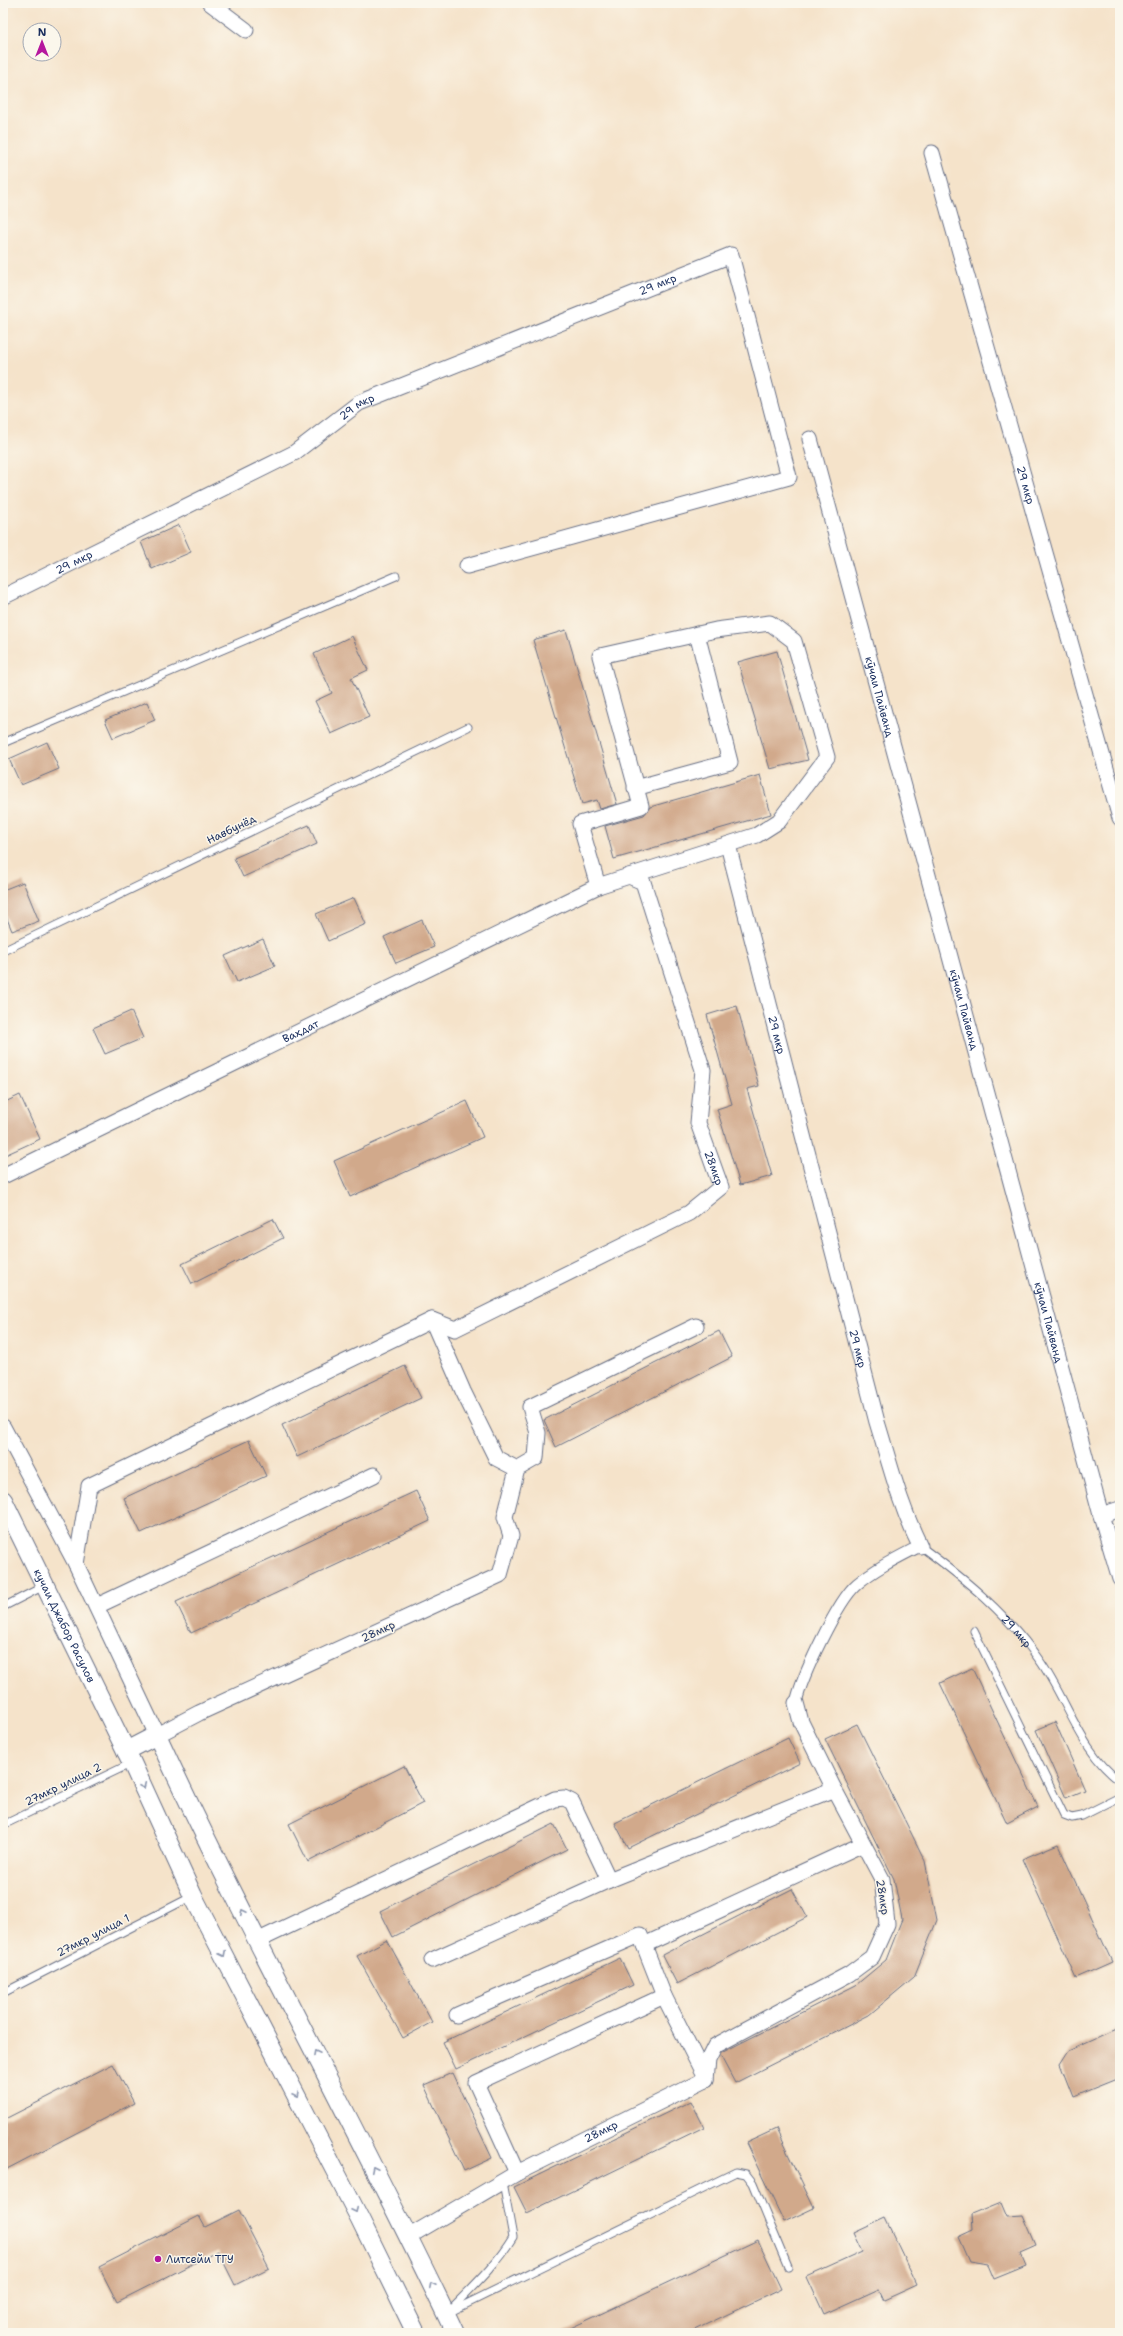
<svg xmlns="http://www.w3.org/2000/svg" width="1123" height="2336" font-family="'Shantell Sans',sans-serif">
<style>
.building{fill:#d1a98b}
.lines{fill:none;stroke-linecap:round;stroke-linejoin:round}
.service-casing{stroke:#676e84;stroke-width:9}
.pedestrian-casing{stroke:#676e84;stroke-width:13}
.minor-casing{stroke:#676e84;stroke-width:17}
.tertiary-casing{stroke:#676e84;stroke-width:20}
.service{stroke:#fff;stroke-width:7}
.pedestrian{stroke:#fff;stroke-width:11}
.minor{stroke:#fff;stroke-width:15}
.tertiary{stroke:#fff;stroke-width:18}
.oneway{stroke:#8d97ae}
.poi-dot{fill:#b5179e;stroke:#fbf7ec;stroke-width:1.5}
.labels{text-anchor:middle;stroke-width:3;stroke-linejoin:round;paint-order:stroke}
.street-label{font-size:11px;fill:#1b2f5e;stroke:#fbf7ec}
.poi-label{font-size:11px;fill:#1b2f5e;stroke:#fbf7ec;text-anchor:start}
</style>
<rect width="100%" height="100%" fill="#fbf7ec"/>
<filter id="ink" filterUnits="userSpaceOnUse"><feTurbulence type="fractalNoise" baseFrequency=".025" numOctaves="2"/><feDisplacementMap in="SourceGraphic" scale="8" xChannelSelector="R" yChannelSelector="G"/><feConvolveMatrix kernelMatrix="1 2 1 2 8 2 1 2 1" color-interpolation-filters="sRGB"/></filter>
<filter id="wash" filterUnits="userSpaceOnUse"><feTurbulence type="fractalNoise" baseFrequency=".012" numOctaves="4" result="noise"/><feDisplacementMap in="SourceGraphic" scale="16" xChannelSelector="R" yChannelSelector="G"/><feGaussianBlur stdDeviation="0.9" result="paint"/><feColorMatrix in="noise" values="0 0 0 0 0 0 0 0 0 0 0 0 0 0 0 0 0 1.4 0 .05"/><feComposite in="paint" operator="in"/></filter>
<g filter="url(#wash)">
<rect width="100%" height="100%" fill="#f5e3ca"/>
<g id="blocks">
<!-- building -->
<g class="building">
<path d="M 179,525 L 191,552 L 152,569 L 141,542 Z"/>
<path d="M 566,630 L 617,804 L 600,809 L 597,800 L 582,804 L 533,640 Z"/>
<path d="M 352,636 L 368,670 L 351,678 L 369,717 L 331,734 L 315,701 L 332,693 L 314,654 Z"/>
<path d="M 777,651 L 808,760 L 770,769 L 738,662 Z"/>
<path d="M 147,702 L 155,720 L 113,738 L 105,720 Z"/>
<path d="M 47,742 L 59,769 L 21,785 L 9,759 Z"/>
<path d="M 760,775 L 771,814 L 614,859 L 605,826 L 644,815 L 650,807 Z"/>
<path d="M 309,825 L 317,844 L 243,877 L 234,858 Z"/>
<path d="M 23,882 L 39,921 L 12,931 L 3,909 L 3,890 Z"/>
<path d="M 354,898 L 366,924 L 328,941 L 316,914 Z"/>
<path d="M 422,920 L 434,947 L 396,963 L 384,937 Z"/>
<path d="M 263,939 L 275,966 L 237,982 L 225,956 Z"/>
<path d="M 737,1006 L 759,1086 L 747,1089 L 772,1176 L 740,1185 L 717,1109 L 732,1104 L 707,1015 Z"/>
<path d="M 131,1011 L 143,1038 L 105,1054 L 93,1028 Z"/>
<path d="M 20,1095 L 40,1139 L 3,1156 L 3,1103 Z"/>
<path d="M 467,1101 L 483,1137 L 350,1197 L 334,1161 Z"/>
<path d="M 273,1219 L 283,1238 L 192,1284 L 182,1264 Z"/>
<path d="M 719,1331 L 732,1357 L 556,1447 L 544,1420 Z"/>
<path d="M 405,1366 L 421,1398 L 297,1457 L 282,1425 Z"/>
<path d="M 249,1440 L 266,1476 L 141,1533 L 124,1498 Z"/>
<path d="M 416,1491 L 430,1521 L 191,1633 L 176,1602 Z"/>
<path d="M 972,1668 L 1038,1807 L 1007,1823 L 940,1683 Z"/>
<path d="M 1055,1722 L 1085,1790 L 1066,1798 L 1036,1730 Z"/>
<path d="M 857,1724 L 925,1861 L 937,1920 L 914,1977 L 869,2015 L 735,2083 L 720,2055 L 721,2053 L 856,1985 L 886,1960 L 902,1919 L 894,1879 L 825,1739 Z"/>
<path d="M 788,1738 L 800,1763 L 628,1848 L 615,1823 Z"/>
<path d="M 404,1766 L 423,1803 L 308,1862 L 289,1824 Z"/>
<path d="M 554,1824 L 567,1849 L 393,1937 L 380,1911 Z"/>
<path d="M 1058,1844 L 1112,1962 L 1076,1978 L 1022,1859 Z"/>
<path d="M 792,1889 L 807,1917 L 677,1984 L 662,1955 Z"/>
<path d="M 387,1940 L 432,2022 L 403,2038 L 357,1956 Z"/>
<path d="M 620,1958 L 633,1985 L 456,2069 L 443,2042 Z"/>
<path d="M 1120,2027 L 1120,2078 L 1073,2097 L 1060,2064 L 1069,2050 Z"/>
<path d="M 113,2064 L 134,2103 L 3,2171 L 3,2120 Z"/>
<path d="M 452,2073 L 492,2158 L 464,2171 L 424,2085 Z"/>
<path d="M 691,2101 L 704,2127 L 527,2213 L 514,2187 Z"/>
<path d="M 776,2129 L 814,2208 L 784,2222 L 746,2143 Z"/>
<path d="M 1001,2202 L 1007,2216 L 1023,2215 L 1036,2245 L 1020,2252 L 1026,2266 L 994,2279 L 988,2265 L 969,2262 L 958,2237 L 973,2230 L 972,2214 Z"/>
<path d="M 239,2210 L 269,2268 L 235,2285 L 218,2251 L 117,2302 L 99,2267 L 199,2216 L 205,2227 Z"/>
<path d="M 885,2218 L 917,2285 L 884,2300 L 879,2289 L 824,2314 L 807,2277 L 862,2252 L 853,2233 Z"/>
<path d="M 758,2240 L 781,2289 L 688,2333 L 560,2333 Z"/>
</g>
</g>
</g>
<g filter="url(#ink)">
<use href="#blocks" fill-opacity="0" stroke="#676e84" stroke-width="1"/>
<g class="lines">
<!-- service casing -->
<g class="service-casing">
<g id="service">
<path d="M 3,743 L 396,576"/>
<path d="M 3,951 L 468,727"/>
<path id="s1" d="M 920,1546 C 965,1579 1008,1614 1040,1661 C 1067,1699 1081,1753 1120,1781"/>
<path d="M 3,1607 L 44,1586"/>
<path d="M 974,1631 L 1064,1815 L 1072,1818 L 1082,1816 L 1120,1797"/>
<path d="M 3,1825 L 132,1763"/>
<path d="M 3,1993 L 193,1896"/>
<path d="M 503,2183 L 513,2237 C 495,2267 470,2289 446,2314 L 736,2172 L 746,2174 L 753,2183 L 788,2267"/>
</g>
</g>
<!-- pedestrian casing -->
<g class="pedestrian-casing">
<path id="pedestrian" d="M 796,1703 C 801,1678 838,1600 857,1584 C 876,1568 899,1557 920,1546"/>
</g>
<!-- minor casing -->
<g class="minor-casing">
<g id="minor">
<path d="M 210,3 L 246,30"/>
<path id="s2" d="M 932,153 L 1120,818"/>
<path id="s3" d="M 810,439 L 1101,1515 L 1120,1579"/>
<path id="s4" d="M 3,597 L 294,453 L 359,403 L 731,255 L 789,477 L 467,566"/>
<path d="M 635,788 L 730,762 L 697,634"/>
<path id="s5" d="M 728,845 L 877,1422 C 890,1464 900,1506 920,1546"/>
<path d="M 598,886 L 580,824 L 641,806 L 600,656 L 716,630 L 770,623 L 794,641 L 827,757 L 779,821 L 757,835 L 629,876"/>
<path id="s6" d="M 3,1176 L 598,886 L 629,876 L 643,882 L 703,1070 L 698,1123 L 721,1187 L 689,1213 L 455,1329 L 432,1320"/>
<path d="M 3,1427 L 76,1564"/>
<path d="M 517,1469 L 505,1517 L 511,1536 L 500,1575 L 199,1713 L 157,1735 L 76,1564 L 89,1486 L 432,1320 L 463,1391 L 496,1458 L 517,1469 L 536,1458 L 538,1433 L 530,1407 L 696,1326"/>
<path d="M 1101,1515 L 1120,1509"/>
<path d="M 97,1606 L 374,1475"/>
<path d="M 796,1703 L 801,1722 L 834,1789"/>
<path d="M 257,1941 L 555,1799 L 564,1798 L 572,1802 L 609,1880 L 432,1960"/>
<path d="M 644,1945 L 863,1844"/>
<path d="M 664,1996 L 706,2079"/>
<path id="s7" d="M 457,2015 L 640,1935 L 664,1996 L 476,2083 L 517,2173 L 706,2079 L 708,2060 L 715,2046 L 849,1974 L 872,1957 L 887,1924 L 882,1879 L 834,1789 L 609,1880"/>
<path d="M 408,2237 L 517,2173"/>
</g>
</g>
<!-- tertiary casing -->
<g class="tertiary-casing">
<g id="tertiary">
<path id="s8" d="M 3,1500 L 132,1763 L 193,1896 L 360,2219 L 416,2333"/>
<path d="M 126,1751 L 157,1735 C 250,1937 360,2132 455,2333"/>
</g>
</g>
<!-- service -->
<use href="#service" class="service"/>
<!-- pedestrian -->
<use href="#pedestrian" class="pedestrian"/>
<!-- minor -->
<use href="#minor" class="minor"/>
<!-- tertiary -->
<use href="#tertiary" class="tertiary"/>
</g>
<!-- one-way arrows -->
<defs><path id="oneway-chevron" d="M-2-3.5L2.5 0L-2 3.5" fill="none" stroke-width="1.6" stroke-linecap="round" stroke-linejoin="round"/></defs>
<g class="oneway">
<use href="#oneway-chevron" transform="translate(143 1786) rotate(65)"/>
<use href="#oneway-chevron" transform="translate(243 1912) rotate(-116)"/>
<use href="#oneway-chevron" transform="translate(223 1954) rotate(63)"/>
<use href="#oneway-chevron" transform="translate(316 2053) rotate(-117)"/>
<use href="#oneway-chevron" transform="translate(296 2094) rotate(63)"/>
<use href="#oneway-chevron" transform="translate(374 2169) rotate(-116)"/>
<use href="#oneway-chevron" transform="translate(355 2210) rotate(63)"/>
<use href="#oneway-chevron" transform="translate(432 2285) rotate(-117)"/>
</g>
</g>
<!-- markers -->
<circle class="poi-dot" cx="158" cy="2259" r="4"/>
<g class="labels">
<!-- street labels -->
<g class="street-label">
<text dy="4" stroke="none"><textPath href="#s4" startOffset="728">29 мкр</textPath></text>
<text dy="4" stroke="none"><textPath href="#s4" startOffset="403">29 мкр</textPath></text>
<text dy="4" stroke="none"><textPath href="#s2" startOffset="345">29 мкр</textPath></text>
<text dy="4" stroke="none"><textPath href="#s4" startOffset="79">29 мкр</textPath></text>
<text dy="4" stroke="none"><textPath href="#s3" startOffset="267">кӯчаи Пайванд</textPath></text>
<text transform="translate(231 829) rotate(-26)" y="4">Навбунёд</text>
<text dy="4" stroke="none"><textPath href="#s3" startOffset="591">кӯчаи Пайванд</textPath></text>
<text dy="4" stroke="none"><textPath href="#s6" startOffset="331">Ваҳдат</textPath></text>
<text dy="4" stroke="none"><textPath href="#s5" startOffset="196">29 мкр</textPath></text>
<text dy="4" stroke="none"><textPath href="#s6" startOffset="1008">28мкр</textPath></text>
<text dy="4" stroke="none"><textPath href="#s3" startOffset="915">кӯчаи Пайванд</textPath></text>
<text dy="4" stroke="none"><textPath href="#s5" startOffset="520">29 мкр</textPath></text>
<text dy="4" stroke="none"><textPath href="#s8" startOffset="140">кучаи Джабор Расулов</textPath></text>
<text transform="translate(378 1631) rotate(-25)" y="4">28мкр</text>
<text dy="4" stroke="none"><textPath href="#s1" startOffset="129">29 мкр</textPath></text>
<text transform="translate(63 1784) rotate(-26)" y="4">27мкр улица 2</text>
<text transform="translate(883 1897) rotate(81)" y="4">28мкр</text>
<text transform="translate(93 1935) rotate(-27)" y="4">27мкр улица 1</text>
<text dy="4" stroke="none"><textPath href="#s7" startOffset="665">28мкр</textPath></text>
</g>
<!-- poi labels -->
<g class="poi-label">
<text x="166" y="2263">Литсейи ТГУ</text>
</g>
</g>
<!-- margin -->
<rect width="1123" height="2336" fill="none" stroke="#fbf7ec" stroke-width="16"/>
<!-- north arrow -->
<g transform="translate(42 42)"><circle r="19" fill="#fbf7ec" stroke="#a1a7b3"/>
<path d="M0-3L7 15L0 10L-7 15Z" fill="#b5179e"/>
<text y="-6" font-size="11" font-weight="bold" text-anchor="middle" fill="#1b2f5e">N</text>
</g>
</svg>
